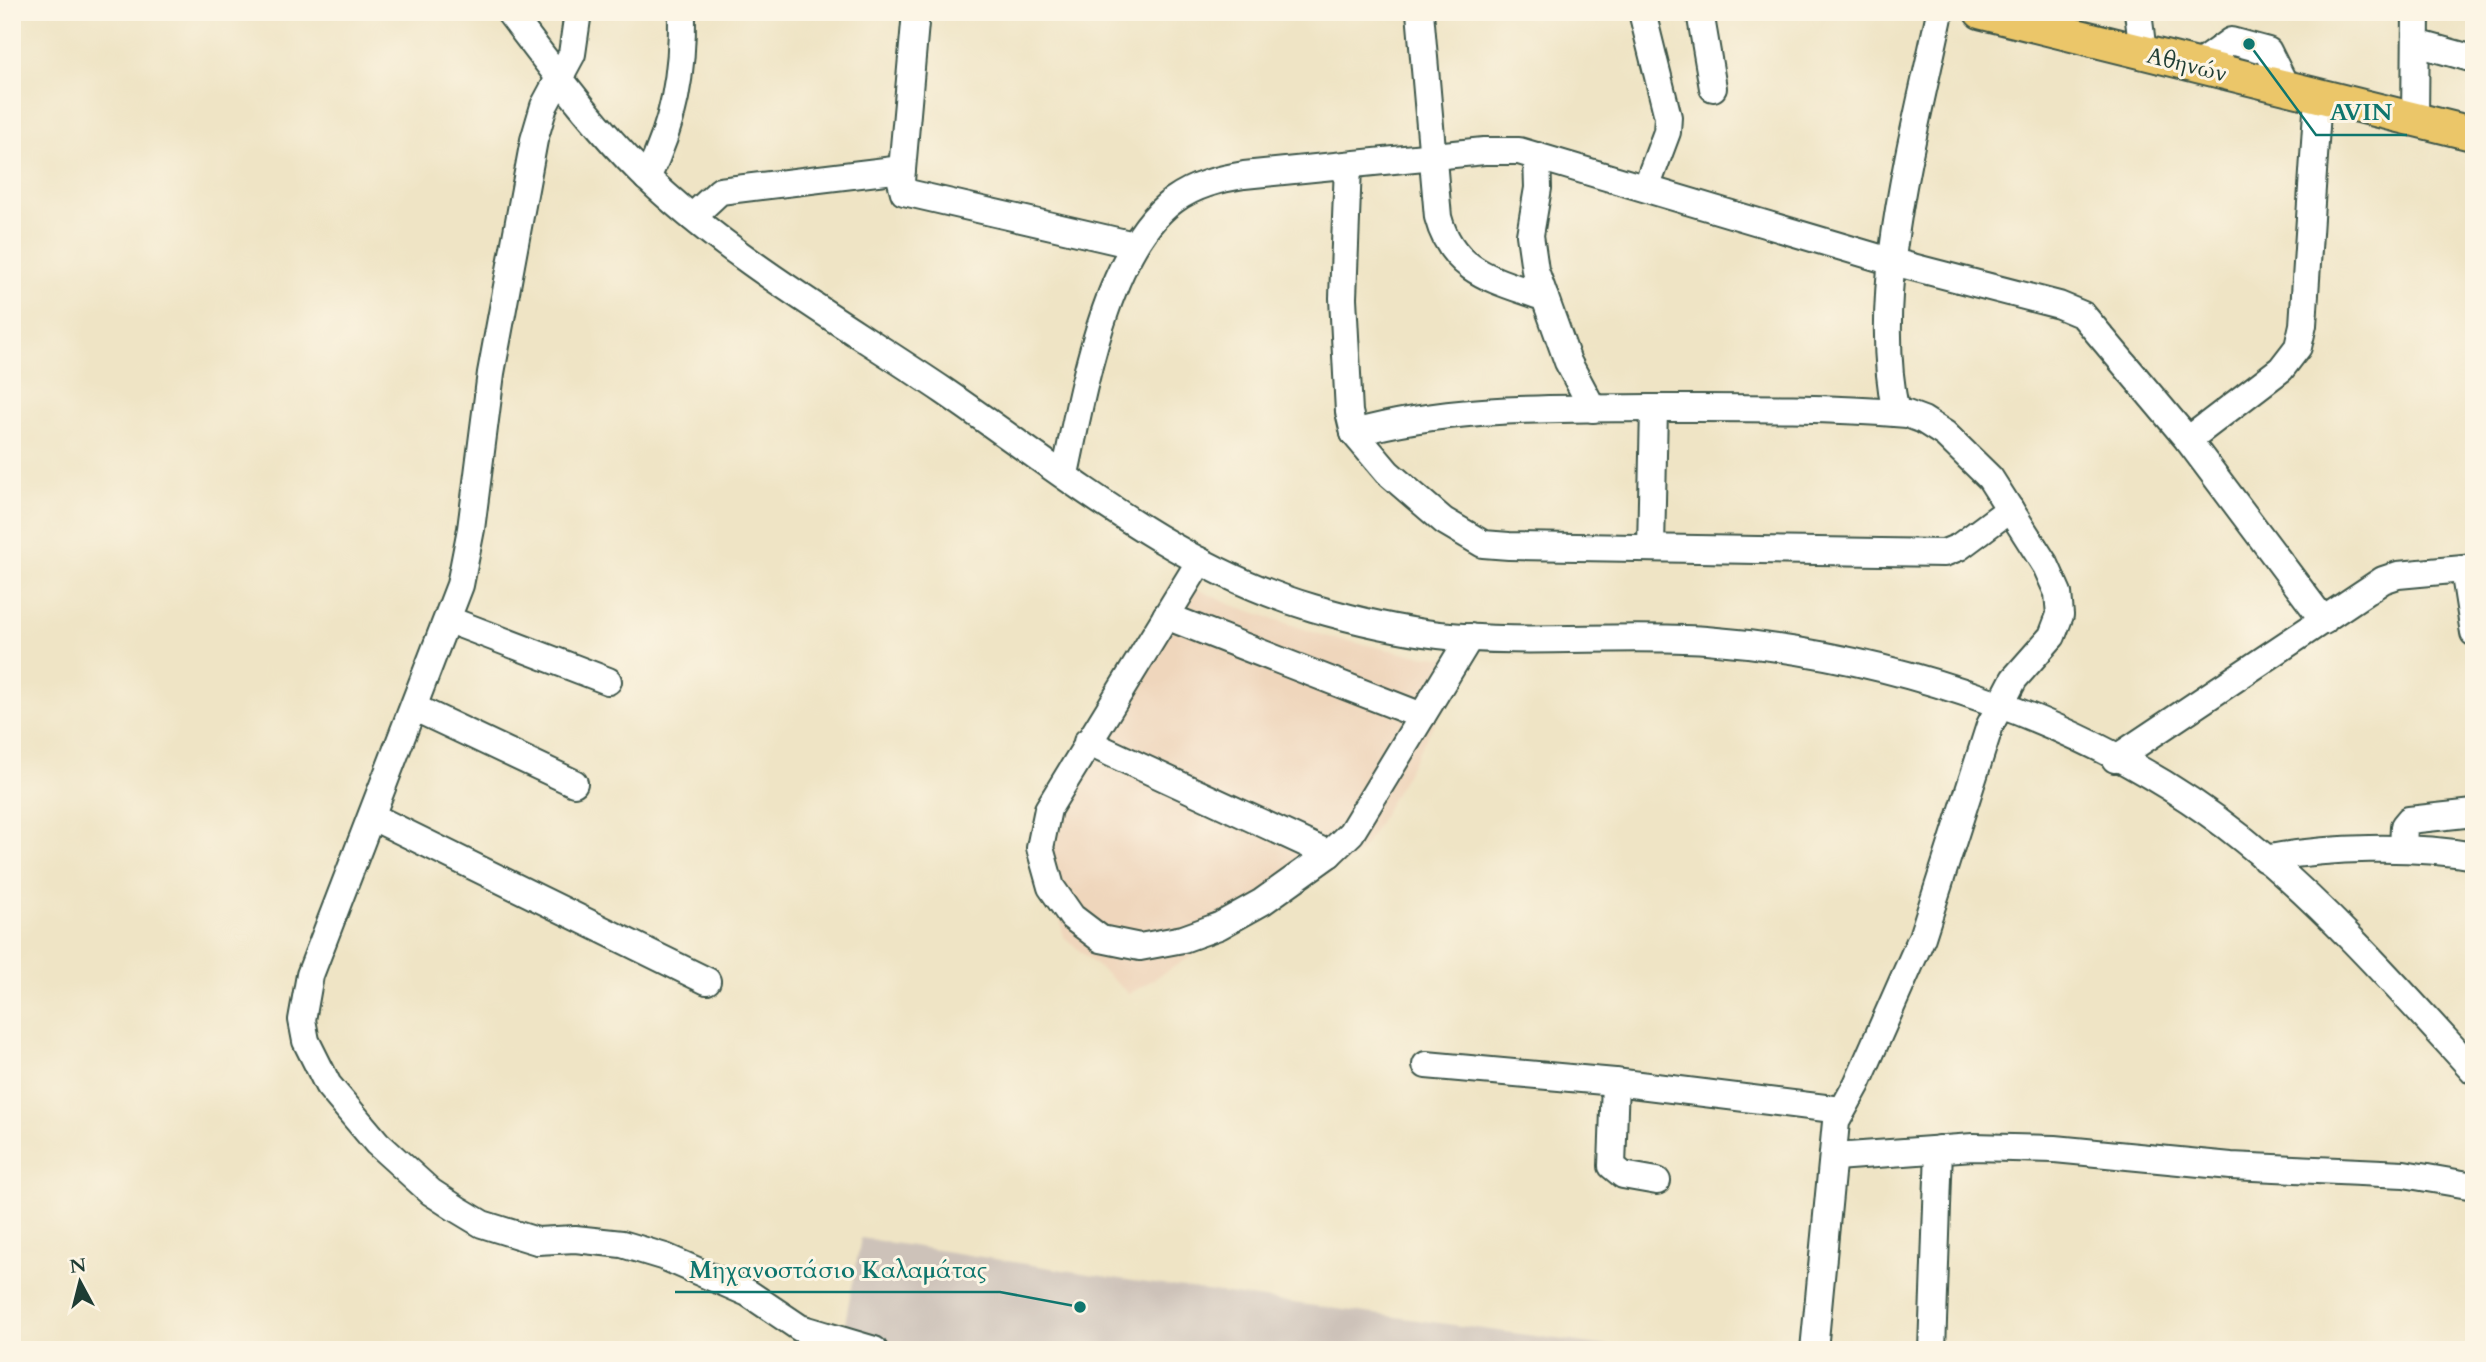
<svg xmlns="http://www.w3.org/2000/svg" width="2486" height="1362" font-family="Cardo,serif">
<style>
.built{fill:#efd6bc}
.industrial{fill:#cdc2b9}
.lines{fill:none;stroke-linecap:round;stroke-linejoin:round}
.minor-casing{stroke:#3e564a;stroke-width:30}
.major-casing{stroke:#3e564a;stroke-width:37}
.minor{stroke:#fff;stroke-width:26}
.major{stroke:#ebc669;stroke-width:33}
.labels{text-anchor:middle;stroke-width:6;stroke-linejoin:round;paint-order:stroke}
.street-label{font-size:23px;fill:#1f3d34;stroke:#fcf5e5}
.leader{fill:none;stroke:#0f766e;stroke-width:2.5}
.callout-dot{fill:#0f766e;stroke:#fcf5e5;stroke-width:2.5}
.callout-label{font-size:24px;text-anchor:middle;font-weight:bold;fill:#0f766e;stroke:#fcf5e5;stroke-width:6;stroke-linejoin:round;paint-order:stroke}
</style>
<rect width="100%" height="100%" fill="#fcf5e5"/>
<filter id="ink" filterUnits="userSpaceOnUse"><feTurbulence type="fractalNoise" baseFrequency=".0143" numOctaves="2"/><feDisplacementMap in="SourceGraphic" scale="14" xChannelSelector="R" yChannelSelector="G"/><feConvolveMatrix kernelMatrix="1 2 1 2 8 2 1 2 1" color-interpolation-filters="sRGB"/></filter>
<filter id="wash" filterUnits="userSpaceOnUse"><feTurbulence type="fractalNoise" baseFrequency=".00686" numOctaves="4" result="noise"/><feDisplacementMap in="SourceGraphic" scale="28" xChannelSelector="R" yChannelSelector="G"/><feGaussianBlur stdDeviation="1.57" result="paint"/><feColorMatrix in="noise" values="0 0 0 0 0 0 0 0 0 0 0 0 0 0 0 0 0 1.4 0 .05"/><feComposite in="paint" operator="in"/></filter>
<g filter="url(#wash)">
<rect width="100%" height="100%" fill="#efe4c5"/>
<!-- built -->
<path class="built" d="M 1173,578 L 1232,605 L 1325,636 L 1403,653 L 1470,660 L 1366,845 L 1354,858 L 1129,994 L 1063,936 L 1057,898 L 1028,834 L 1104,725 Z"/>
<!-- industrial -->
<path class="industrial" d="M 861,1238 L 1133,1281 L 1636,1350 L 840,1350 Z"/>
</g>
<g filter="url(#ink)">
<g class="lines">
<!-- minor casing -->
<g class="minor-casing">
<g id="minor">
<path d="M 509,12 C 551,67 593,125 642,173 C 731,259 842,322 944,391 C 1061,471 1176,568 1313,608 C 1354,620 1397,630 1439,635 C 1527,645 1617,634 1706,640 C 1892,654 2097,722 2244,840 C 2328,908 2401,991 2474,1071"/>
<path d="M 578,12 L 572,54 L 544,106 L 534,140 L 491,373 L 471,529 L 460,585 L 310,975 L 302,1020 L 306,1041 L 328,1085 L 377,1143 L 431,1192 L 457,1209 L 482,1224 L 537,1241 L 575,1239 L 622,1244 L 665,1257 L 748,1293 L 800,1328 L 874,1350"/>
<path d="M 916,12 L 901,181 L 904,192 L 1134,245"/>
<path d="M 1420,12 L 1438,217 C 1453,274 1497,280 1545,298 L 1568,362 L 1593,409"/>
<path d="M 1642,12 L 1668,117 L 1667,132 L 1646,188"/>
<path d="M 1700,12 L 1713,88"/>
<path d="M 2138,12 L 2143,53"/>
<path d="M 2416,43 L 2474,59"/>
<path d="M 2195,67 L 2231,41 L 2268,51 L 2287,89"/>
<path d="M 2415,120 L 2416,12"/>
<path d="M 1537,156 L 1538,188 L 1530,235 L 1535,270 L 1545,298"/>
<path d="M 1348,165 L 1343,298 L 1349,412 L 1354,433 L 1387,472 L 1444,521 L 1483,544 L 1509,546 L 1944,553 L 1959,547 L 2010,509"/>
<path d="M 647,178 C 674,124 683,72 682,12"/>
<path d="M 692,217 L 720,191 L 902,169"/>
<path d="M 1896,413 C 1869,290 1915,134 1940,12"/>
<path d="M 1354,433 C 1450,406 1550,409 1650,408 C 1735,408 1822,407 1907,414 L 1923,420 L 1945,434 L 1990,478 L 2046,566 L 2058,593 L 2060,615 L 2052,636 L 2014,679 L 1990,725 L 1922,937 L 1857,1084 L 1836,1122 L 1814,1350"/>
<path d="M 2188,440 L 2281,369 L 2298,347 L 2303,325 L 2318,96"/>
<path d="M 1065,474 C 1082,395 1106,249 1174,200 C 1195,185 1219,179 1244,175 L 1484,151 L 1519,151 L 1893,262 L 2059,305 L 2083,315 L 2188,440 L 2324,621"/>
<path d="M 1651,548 L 1654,408"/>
<path d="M 1200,561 L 1048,809 L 1040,848 L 1051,887 L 1072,917 L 1101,939 L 1140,947 L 1183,939 L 1219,926 L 1262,902 L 1329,854 L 1351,833 L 1470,637"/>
<path d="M 2464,569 L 2474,633"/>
<path d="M 1166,616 L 1422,716"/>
<path d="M 449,620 L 608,681"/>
<path d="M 415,708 L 574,783"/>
<path d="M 1087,742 L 1329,854"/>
<path d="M 2115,759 L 2383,580 L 2398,575 L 2474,568"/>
<path d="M 373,817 L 707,981"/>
<path d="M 2403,849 L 2404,826 L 2409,820 L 2474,813"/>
<path d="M 2265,859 C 2326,847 2413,845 2474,856"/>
<path d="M 1426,1065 L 1615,1082 L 1841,1110"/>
<path d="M 1615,1082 L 1612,1166 L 1623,1175 L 1657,1181"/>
<path d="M 1835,1157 L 1973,1147 L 2055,1149 L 2231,1166 L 2404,1174 L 2474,1186"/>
<path d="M 1932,1350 L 1939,1149"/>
</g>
</g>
<!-- major casing -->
<g class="major-casing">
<path id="major" d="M 1981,12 L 2474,134"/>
</g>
<!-- minor -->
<use href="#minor" class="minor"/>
<!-- major -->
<use href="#major" class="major"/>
</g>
</g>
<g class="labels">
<!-- street labels -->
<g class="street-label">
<text transform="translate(2187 64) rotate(14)" y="8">Αθηνών</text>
</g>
</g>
<!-- callouts -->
<path class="leader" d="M2249 44L2316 135H2407M1080 1307L1000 1292H675"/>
<g class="callout-dot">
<circle cx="2249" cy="44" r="7"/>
<circle cx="1080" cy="1307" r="7"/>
</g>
<g class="callout-label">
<text x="2361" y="120">AVIN</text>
<text x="838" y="1278">Μηχανοστάσιο Καλαμάτας</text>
</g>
<!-- margin -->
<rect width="2486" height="1362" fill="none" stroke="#fcf5e5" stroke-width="42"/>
<!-- north arrow -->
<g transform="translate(80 1282) rotate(353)" stroke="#fcf5e5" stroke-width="5" paint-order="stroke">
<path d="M0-5L12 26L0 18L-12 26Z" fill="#1f3d34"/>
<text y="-10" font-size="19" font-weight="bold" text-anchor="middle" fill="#1f3d34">N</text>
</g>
</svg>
